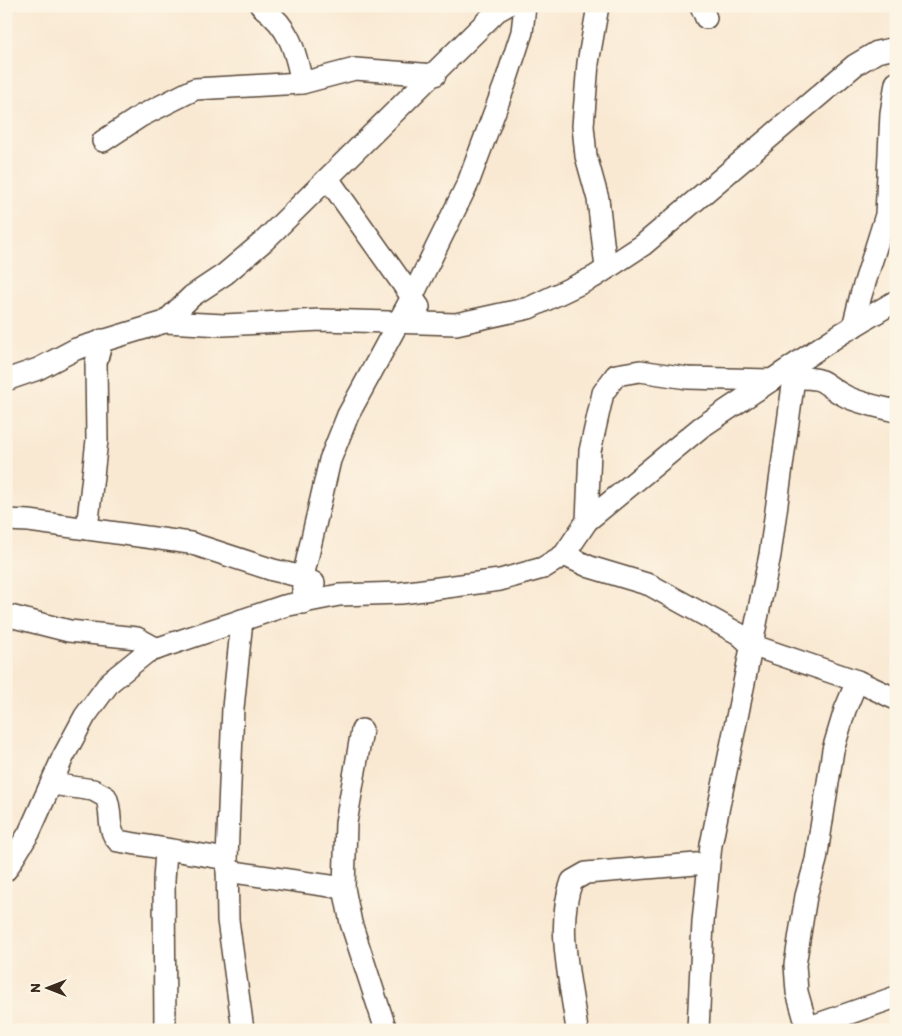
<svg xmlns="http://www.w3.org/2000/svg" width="902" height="1036" font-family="Itim,sans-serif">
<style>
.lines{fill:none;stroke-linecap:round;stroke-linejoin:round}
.minor-casing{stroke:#584739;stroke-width:24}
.minor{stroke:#fff;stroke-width:21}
</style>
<rect width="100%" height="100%" fill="#fcf5e5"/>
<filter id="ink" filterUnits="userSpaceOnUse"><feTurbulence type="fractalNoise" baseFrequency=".02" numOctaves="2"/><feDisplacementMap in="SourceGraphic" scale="10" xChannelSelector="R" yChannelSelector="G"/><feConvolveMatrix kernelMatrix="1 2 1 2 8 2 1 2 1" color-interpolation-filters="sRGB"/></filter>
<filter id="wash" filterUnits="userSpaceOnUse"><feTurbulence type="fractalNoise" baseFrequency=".0096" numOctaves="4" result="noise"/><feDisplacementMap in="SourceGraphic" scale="20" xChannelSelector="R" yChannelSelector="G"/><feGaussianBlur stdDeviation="1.12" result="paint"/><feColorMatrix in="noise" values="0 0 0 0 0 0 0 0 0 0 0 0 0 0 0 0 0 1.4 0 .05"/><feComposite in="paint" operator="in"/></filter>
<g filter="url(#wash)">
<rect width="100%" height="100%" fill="#f9e9d3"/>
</g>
<g filter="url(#ink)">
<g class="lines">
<!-- minor casing -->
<g class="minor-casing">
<g id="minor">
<path d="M 261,6 C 290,28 295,49 302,83"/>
<path d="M 598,6 L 588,63 L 583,126 L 586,156 L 598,199 L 606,268"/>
<path d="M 701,6 L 706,18"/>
<path d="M 103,141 L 141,116 L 195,89 L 302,83 L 355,69 L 435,75"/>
<path d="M 329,180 L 419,307"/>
<path d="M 165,322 L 224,325 L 321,320 L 456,324 L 529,308 L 594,277 L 643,245 L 855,65 L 877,52 L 896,48"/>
<path d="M 853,327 L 861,295 L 886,215 L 891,113 L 896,83"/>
<path d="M 794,378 C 830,377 820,384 847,397 C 862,404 880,407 896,411"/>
<path d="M 6,380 L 38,369 L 76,349 L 165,322 L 192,296 L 225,274 L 264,241 L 497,11 L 506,6"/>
<path d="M 6,520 L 29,521 L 190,543 L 273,570 L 303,577 L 314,583"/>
<path d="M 587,521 L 590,451 L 603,393 L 616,375 L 640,371 L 687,378 L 773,380"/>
<path d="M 87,529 L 97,440 L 96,363 L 102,340"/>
<path d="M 564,555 L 590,567 L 650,585 L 739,634 L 751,645 L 857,681 L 896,699"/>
<path d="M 303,603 L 303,577 L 330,460 L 348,415 L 412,297 L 468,183 L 505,84 L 522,32 L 525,6"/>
<path d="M 6,615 L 69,631 L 137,638 L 157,649"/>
<path d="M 242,620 L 233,708 L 227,859 L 228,920 L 243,1030"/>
<path d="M 362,730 L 346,823 L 344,888 L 351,923 L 386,1030"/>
<path d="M 52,784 L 93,790 L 106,797 C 113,812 106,829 118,841 L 227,859"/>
<path d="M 6,870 L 29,833 L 63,757 L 85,716 L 110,682 L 147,652 L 284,606 L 339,595 L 401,593 L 500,580 L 543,568 L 564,555 L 587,521 L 700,428 L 839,335 L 896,301"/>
<path d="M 227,871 L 344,888"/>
<path d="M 807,1027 L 797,992 L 795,965 L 806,896 L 816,860 L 833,750 L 845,710 L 857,681"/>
<path d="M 165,1030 L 164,880 L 166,851"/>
<path d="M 577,1030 C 571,983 555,926 572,881 L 586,873 L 708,863"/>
<path d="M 698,1030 L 703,922 L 711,845 L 770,555 L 794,378 L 790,368"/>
<path d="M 801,1030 L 896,997"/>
</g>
</g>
<!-- minor -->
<use href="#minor" class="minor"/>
</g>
</g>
<!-- margin -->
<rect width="902" height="1036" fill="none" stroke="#fcf5e5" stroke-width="25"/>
<!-- north arrow -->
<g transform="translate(48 988) rotate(270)" stroke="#fcf5e5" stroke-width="4" paint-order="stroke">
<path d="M0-4L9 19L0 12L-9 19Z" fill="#3b2a1e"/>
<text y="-8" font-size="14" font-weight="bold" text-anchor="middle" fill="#3b2a1e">N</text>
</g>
</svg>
